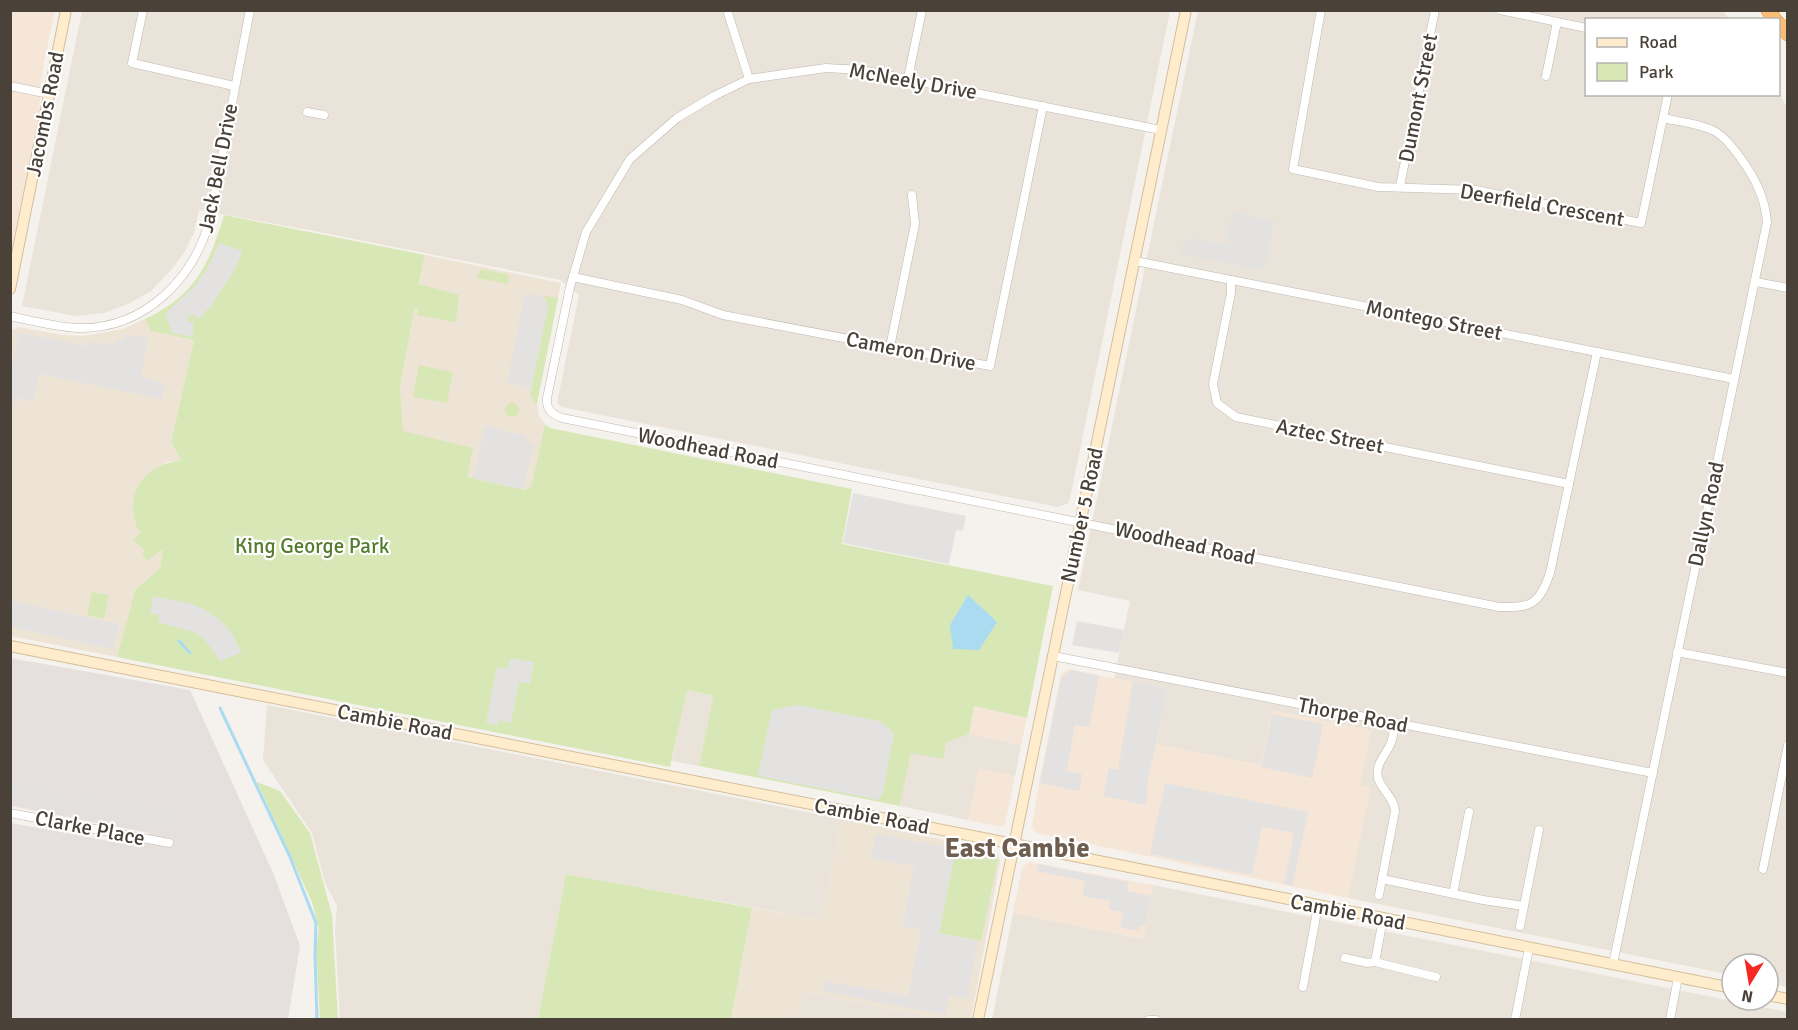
<svg xmlns="http://www.w3.org/2000/svg" width="1798" height="1030" font-family="Signika,sans-serif">
<style>
.residential{fill:#e9e3da}
.commercial{fill:#f6e6d8}
.industrial{fill:#e5e0dd}
.education{fill:#eee4d6}
.green{fill:#d7e8b6}
.parking{fill:#e4e2e0}
.water{fill:#aadbf0}
.lines{fill:none;stroke-linecap:round;stroke-linejoin:round}
.stream{stroke:#aadbf0;stroke-width:3}
.street-casing{stroke:#c1b8ae;stroke-width:9}
.secondary-casing{stroke:#d4bf9c;stroke-width:12}
.highway-casing{stroke:#db9040;stroke-width:15}
.street{stroke:#fff;stroke-width:8}
.secondary{stroke:#feeccd;stroke-width:10}
.highway{stroke:#fbbd71;stroke-width:14}
.labels{text-anchor:middle;stroke-width:4.5;stroke-linejoin:round;paint-order:stroke}
.street-label{font-size:21px;fill:#4a4139;stroke:#fff}
.park-label{font-size:21px;fill:#537c2c;stroke:#fff}
.district-label{font-size:27px;font-weight:bold;fill:#6d5e50;stroke:#fff}
</style>
<rect width="100%" height="100%" fill="#f5f1ec"/>
<!-- residential -->
<g class="residential">
<path d="M 82,11 L 1170,11 L 1069,503 L 1058,507 L 562,407 L 557,403 L 579,295 L 560,280 L 309,230 L 199,210 L 194,233 L 184,253 L 172,269 L 151,291 L 130,303 L 104,313 L 76,316 L 22,306 Z"/>
<path d="M 1198,11 L 1723,11 L 1729,19 L 1586,20 L 1586,94 L 1779,94 L 1787,107 L 1787,987 L 1768,983 L 1768,964 L 1732,964 L 1732,975 L 1348,898 L 1370,787 L 1156,744 L 1168,689 L 1114,678 L 1130,601 L 1078,590 Z"/>
<path d="M 686,690 L 713,696 L 699,766 L 672,761 Z"/>
<path d="M 267,705 L 842,819 L 822,920 L 566,874 L 538,1019 L 340,1019 L 335,931 L 337,906 L 325,883 L 312,833 L 263,760 Z"/>
<path d="M 969,734 L 1021,745 L 1015,776 L 979,769 L 968,820 L 900,806 L 911,753 L 946,743 Z"/>
<path d="M 1153,885 L 1788,1012 L 1787,1020 L 992,1020 L 1013,913 L 1143,939 Z"/>
<path d="M 802,992 L 944,1019 L 797,1020 Z"/>
</g>
<!-- commercial -->
<g class="commercial">
<path d="M 11,11 L 55,11 L 42,71 L 39,112 L 11,253 Z"/>
<path d="M 1069,669 L 1168,689 L 1157,744 L 1260,765 L 1272,710 L 1372,730 L 1360,785 L 1371,787 L 1348,898 L 1037,833 L 1032,826 L 1039,783 L 1061,674 Z"/>
<path d="M 974,706 L 1027,718 L 1021,745 L 969,734 Z"/>
<path d="M 979,768 L 1015,776 L 1005,824 L 1001,827 L 968,820 Z"/>
<path d="M 1029,862 L 1153,885 L 1143,939 L 1013,913 L 1022,868 Z"/>
</g>
<!-- industrial -->
<path class="industrial" d="M 10,658 L 190,690 L 274,875 L 300,946 L 288,1019 L 11,1019 L 11,823 L 142,847 L 149,833 L 11,806 Z"/>
<!-- education -->
<g class="education">
<path d="M 425,255 L 561,283 L 537,403 L 539,416 L 545,424 L 531,486 L 524,490 L 466,477 L 403,432 L 400,386 Z"/>
<path d="M 145,319 L 151,331 L 194,340 L 171,442 L 181,460 L 166,462 L 151,530 L 163,547 L 160,568 L 135,590 L 117,657 L 11,636 L 12,330 L 19,327 L 62,335 L 83,336 L 123,329 Z"/>
<path d="M 842,819 L 992,850 L 998,855 L 1000,863 L 971,1019 L 944,1019 L 803,992 L 797,1019 L 731,1020 L 752,908 L 822,920 Z"/>
</g>
<!-- green -->
<g class="green">
<path d="M 224,215 L 425,255 L 419,284 L 459,295 L 456,320 L 453,322 L 417,315 L 418,308 L 415,307 L 400,386 L 403,431 L 473,448 L 467,477 L 524,490 L 531,486 L 545,424 L 550,428 L 852,489 L 842,544 L 1053,586 L 1027,718 L 974,706 L 969,734 L 946,743 L 943,759 L 911,753 L 900,806 L 699,766 L 713,696 L 687,690 L 670,767 L 117,657 L 135,590 L 160,568 L 163,549 L 147,561 L 142,556 L 144,550 L 133,540 L 143,531 L 138,531 C 136,523 133,515 133,508 C 132,480 155,464 181,460 L 171,442 L 194,340 L 151,331 L 145,319 C 194,296 209,266 224,215 Z"/>
<path d="M 481,269 L 506,274 L 509,276 L 508,284 L 477,278 Z"/>
<path d="M 544,296 L 558,298 L 537,403 L 535,403 L 530,395 L 548,306 Z"/>
<path d="M 419,365 L 453,372 L 447,403 L 413,397 Z"/>
<circle cx="512" cy="410" r="7"/>
<path d="M 92,592 L 109,595 L 104,619 L 87,615 Z"/>
<path d="M 257,782 L 280,791 L 310,833 L 332,915 L 338,1019 L 320,1019 L 316,948 L 319,929 L 312,902 Z"/>
<path d="M 956,847 L 995,855 L 998,859 L 981,941 L 939,933 Z"/>
<path d="M 566,874 L 752,908 L 731,1019 L 538,1019 Z"/>
</g>
<!-- parking -->
<g class="parking">
<path d="M 1233,212 L 1274,221 L 1264,270 L 1182,254 L 1182,245 L 1192,238 L 1226,245 Z"/>
<path d="M 219,243 L 242,251 L 236,267 L 212,305 L 198,319 L 192,314 L 188,317 L 187,321 L 194,323 L 192,337 L 172,333 L 165,314 L 193,288 L 208,268 Z"/>
<path d="M 525,293 L 543,297 L 548,306 L 531,389 L 507,383 Z"/>
<path d="M 18,334 L 26,334 L 87,346 L 89,342 L 115,344 L 117,338 L 124,340 L 125,334 L 148,338 L 141,377 L 164,383 L 162,399 L 39,374 L 33,401 L 14,398 L 11,411 L 11,370 Z"/>
<path d="M 485,426 L 527,436 L 526,442 L 534,444 L 523,489 L 473,478 Z"/>
<path d="M 853,493 L 966,516 L 963,531 L 956,530 L 949,564 L 843,543 Z"/>
<path d="M 153,596 L 192,604 L 205,610 L 220,620 L 230,631 L 242,652 L 220,661 L 205,640 L 196,633 L 158,622 L 159,615 L 150,613 Z"/>
<path d="M 11,601 L 119,624 L 113,649 L 11,627 Z"/>
<path d="M 1077,621 L 1124,630 L 1119,653 L 1072,645 Z"/>
<path d="M 510,658 L 534,662 L 530,684 L 519,682 L 511,723 L 499,720 L 498,725 L 486,723 L 497,667 L 507,669 Z"/>
<path d="M 1071,670 L 1099,676 L 1089,727 L 1075,725 L 1067,771 L 1082,774 L 1079,791 L 1040,783 L 1061,678 Z"/>
<path d="M 1133,682 L 1168,689 L 1148,780 L 1146,805 L 1103,796 L 1109,768 L 1118,770 Z"/>
<path d="M 798,705 L 879,721 L 894,733 L 883,792 L 879,800 L 758,776 L 772,710 Z"/>
<path d="M 1272,714 L 1323,724 L 1312,778 L 1261,767 Z"/>
<path d="M 10,782 L 64,792 L 61,807 L 11,798 Z"/>
<path d="M 1165,783 L 1308,812 L 1292,886 L 1284,884 L 1294,833 L 1262,827 L 1252,875 L 1150,854 Z"/>
<path d="M 76,794 L 172,811 L 169,819 L 157,825 L 73,809 Z"/>
<path d="M 876,834 L 956,849 L 939,933 L 933,932 L 978,941 L 967,999 L 949,995 L 945,1015 L 823,991 L 825,981 L 908,996 L 921,930 L 903,926 L 914,866 L 871,858 Z"/>
<path d="M 1039,864 L 1128,882 L 1127,891 L 1151,896 L 1145,926 L 1140,925 L 1138,931 L 1120,927 L 1123,912 L 1109,910 L 1110,901 L 1083,896 L 1085,881 L 1037,871 Z"/>
</g>
<!-- water -->
<path class="water" d="M 968,595 L 997,622 L 979,650 L 953,649 L 950,625 Z"/>
<g class="lines">
<!-- stream -->
<g class="stream">
<path d="M 179,641 L 190,653"/>
<path d="M 220,708 L 290,857 L 316,923 L 315,954 L 317,1020"/>
</g>
<!-- street casing -->
<g class="street-casing">
<g id="street">
<path d="M 143,10 L 132,63 L 234,86"/>
<path d="M 727,10 L 749,79"/>
<path d="M 1321,10 L 1293,169 L 1378,187 L 1476,190 L 1641,223 L 1668,94"/>
<path d="M 1500,10 L 1586,28"/>
<path d="M 1546,76 L 1557,22"/>
<path d="M 908,78 L 922,10"/>
<path d="M 10,86 L 49,94"/>
<path d="M 307,112 L 324,115"/>
<path d="M 1161,130 L 861,70 L 826,68 L 749,79 L 714,96 L 677,118 L 630,159 L 586,232 L 570,287 L 547,398 C 546,410 552,414 562,418 L 1499,607 C 1532,608 1539,604 1550,573 L 1597,352"/>
<path d="M 1400,186 L 1435,10"/>
<path d="M 1135,261 L 1734,379"/>
<path d="M 573,277 L 682,300 L 723,315 L 990,366 L 1043,106"/>
<path d="M 1231,280 L 1231,293 L 1213,384 L 1217,403 L 1236,417 L 1569,484"/>
<path d="M 1756,282 L 1788,288"/>
<path d="M 10,316 C 33,321 56,327 79,328 C 145,329 195,278 210,218 L 250,10"/>
<path d="M 890,347 L 915,224 L 912,195"/>
<path d="M 1677,652 L 1788,673"/>
<path d="M 1053,656 L 1653,773"/>
<path d="M 10,813 L 169,843"/>
<path d="M 1763,869 L 1788,745"/>
<path d="M 1382,879 L 1483,900 L 1524,906"/>
<path d="M 1453,894 L 1469,812"/>
<path d="M 1379,895 L 1395,811 C 1394,797 1382,791 1378,778 C 1375,763 1386,755 1391,743 C 1393,737 1394,730 1395,724"/>
<path d="M 1383,919 L 1375,962 L 1436,977"/>
<path d="M 1520,926 L 1539,830"/>
<path d="M 1345,958 L 1368,963 L 1375,962"/>
<path d="M 1613,964 L 1767,222 C 1766,211 1764,201 1759,190 C 1753,174 1729,138 1714,131 C 1699,123 1680,122 1663,118"/>
<path d="M 1303,987 L 1318,906"/>
<path d="M 1149,1020 L 1156,1020"/>
<path d="M 1515,1020 L 1529,948"/>
<path d="M 1670,1020 L 1678,977"/>
</g>
</g>
<!-- secondary casing -->
<g class="secondary-casing">
<g id="secondary">
<path d="M 10,289 L 66,10"/>
<path d="M 10,646 L 1039,849 L 1732,988"/>
<path d="M 1768,995 L 1788,999"/>
<path d="M 978,1020 L 1186,10"/>
</g>
</g>
<!-- highway casing -->
<g class="highway-casing">
<g id="highway">
<path d="M 1768,10 L 1775,20"/>
<path d="M 1778,23 L 1788,34"/>
</g>
</g>
<!-- street -->
<use href="#street" class="street"/>
<!-- secondary -->
<use href="#secondary" class="secondary"/>
<!-- highway -->
<use href="#highway" class="highway"/>
</g>
<g class="labels">
<!-- street labels -->
<g class="street-label">
<text transform="translate(913 81) rotate(10)" y="7">McNeely Drive</text>
<text transform="translate(1418 98) rotate(-79)" y="7">Dumont Street</text>
<text transform="translate(45 114) rotate(-79)" y="7">Jacombs Road</text>
<text transform="translate(218 168) rotate(-79)" y="7">Jack Bell Drive</text>
<text transform="translate(1542 205) rotate(10)" y="7">Deerfield Crescent</text>
<text transform="translate(1434 320) rotate(11)" y="7">Montego Street</text>
<text transform="translate(911 351) rotate(11)" y="7">Cameron Drive</text>
<text transform="translate(1330 436) rotate(11)" y="7">Aztec Street</text>
<text transform="translate(708 448) rotate(11)" y="7">Woodhead Road</text>
<text transform="translate(1706 514) rotate(-78)" y="7">Dallyn Road</text>
<text transform="translate(1082 515) rotate(-78)" y="7">Number 5 Road</text>
<text transform="translate(1185 543) rotate(12)" y="7">Woodhead Road</text>
<text transform="translate(1353 715) rotate(11)" y="7">Thorpe Road</text>
<text transform="translate(395 722) rotate(11)" y="7">Cambie Road</text>
<text transform="translate(872 816) rotate(11)" y="7">Cambie Road</text>
<text transform="translate(90 828) rotate(11)" y="7">Clarke Place</text>
<text transform="translate(1348 912) rotate(11)" y="7">Cambie Road</text>
</g>
<!-- park labels -->
<g class="park-label">
<text x="312" y="553">King George Park</text>
</g>
<!-- district labels -->
<g class="district-label">
<text x="1017" y="857">East Cambie</text>
</g>
</g>
<!-- border -->
<rect width="1798" height="1030" fill="none" stroke="#4a4139" stroke-width="24"/>
<!-- legend -->
<rect x="1585" y="18" width="195" height="78" fill="#ffffff" stroke="#b7b3b0" stroke-width="1.5"/>
<rect x="1597" y="38" width="30" height="9" fill="#feeccd" stroke="#b7b3b0" stroke-width="1.5"/>
<text x="1639" y="48" font-size="18" fill="#4a4139">Road</text>
<rect x="1597" y="63" width="30" height="18" fill="#d7e8b6" stroke="#b7b3b0" stroke-width="1.5"/>
<text x="1639" y="78" font-size="18" fill="#4a4139">Park</text>
<!-- north arrow -->
<g transform="translate(1750 982) rotate(191)"><circle r="28" fill="#ffffff" stroke="#b7b3b0" stroke-width="1.5"/>
<path d="M0-4.5L10 22L0 15L-10 22Z" fill="#f62922"/>
<text y="-9" font-size="16" font-weight="bold" text-anchor="middle" fill="#4a4139">N</text>
</g>
</svg>
